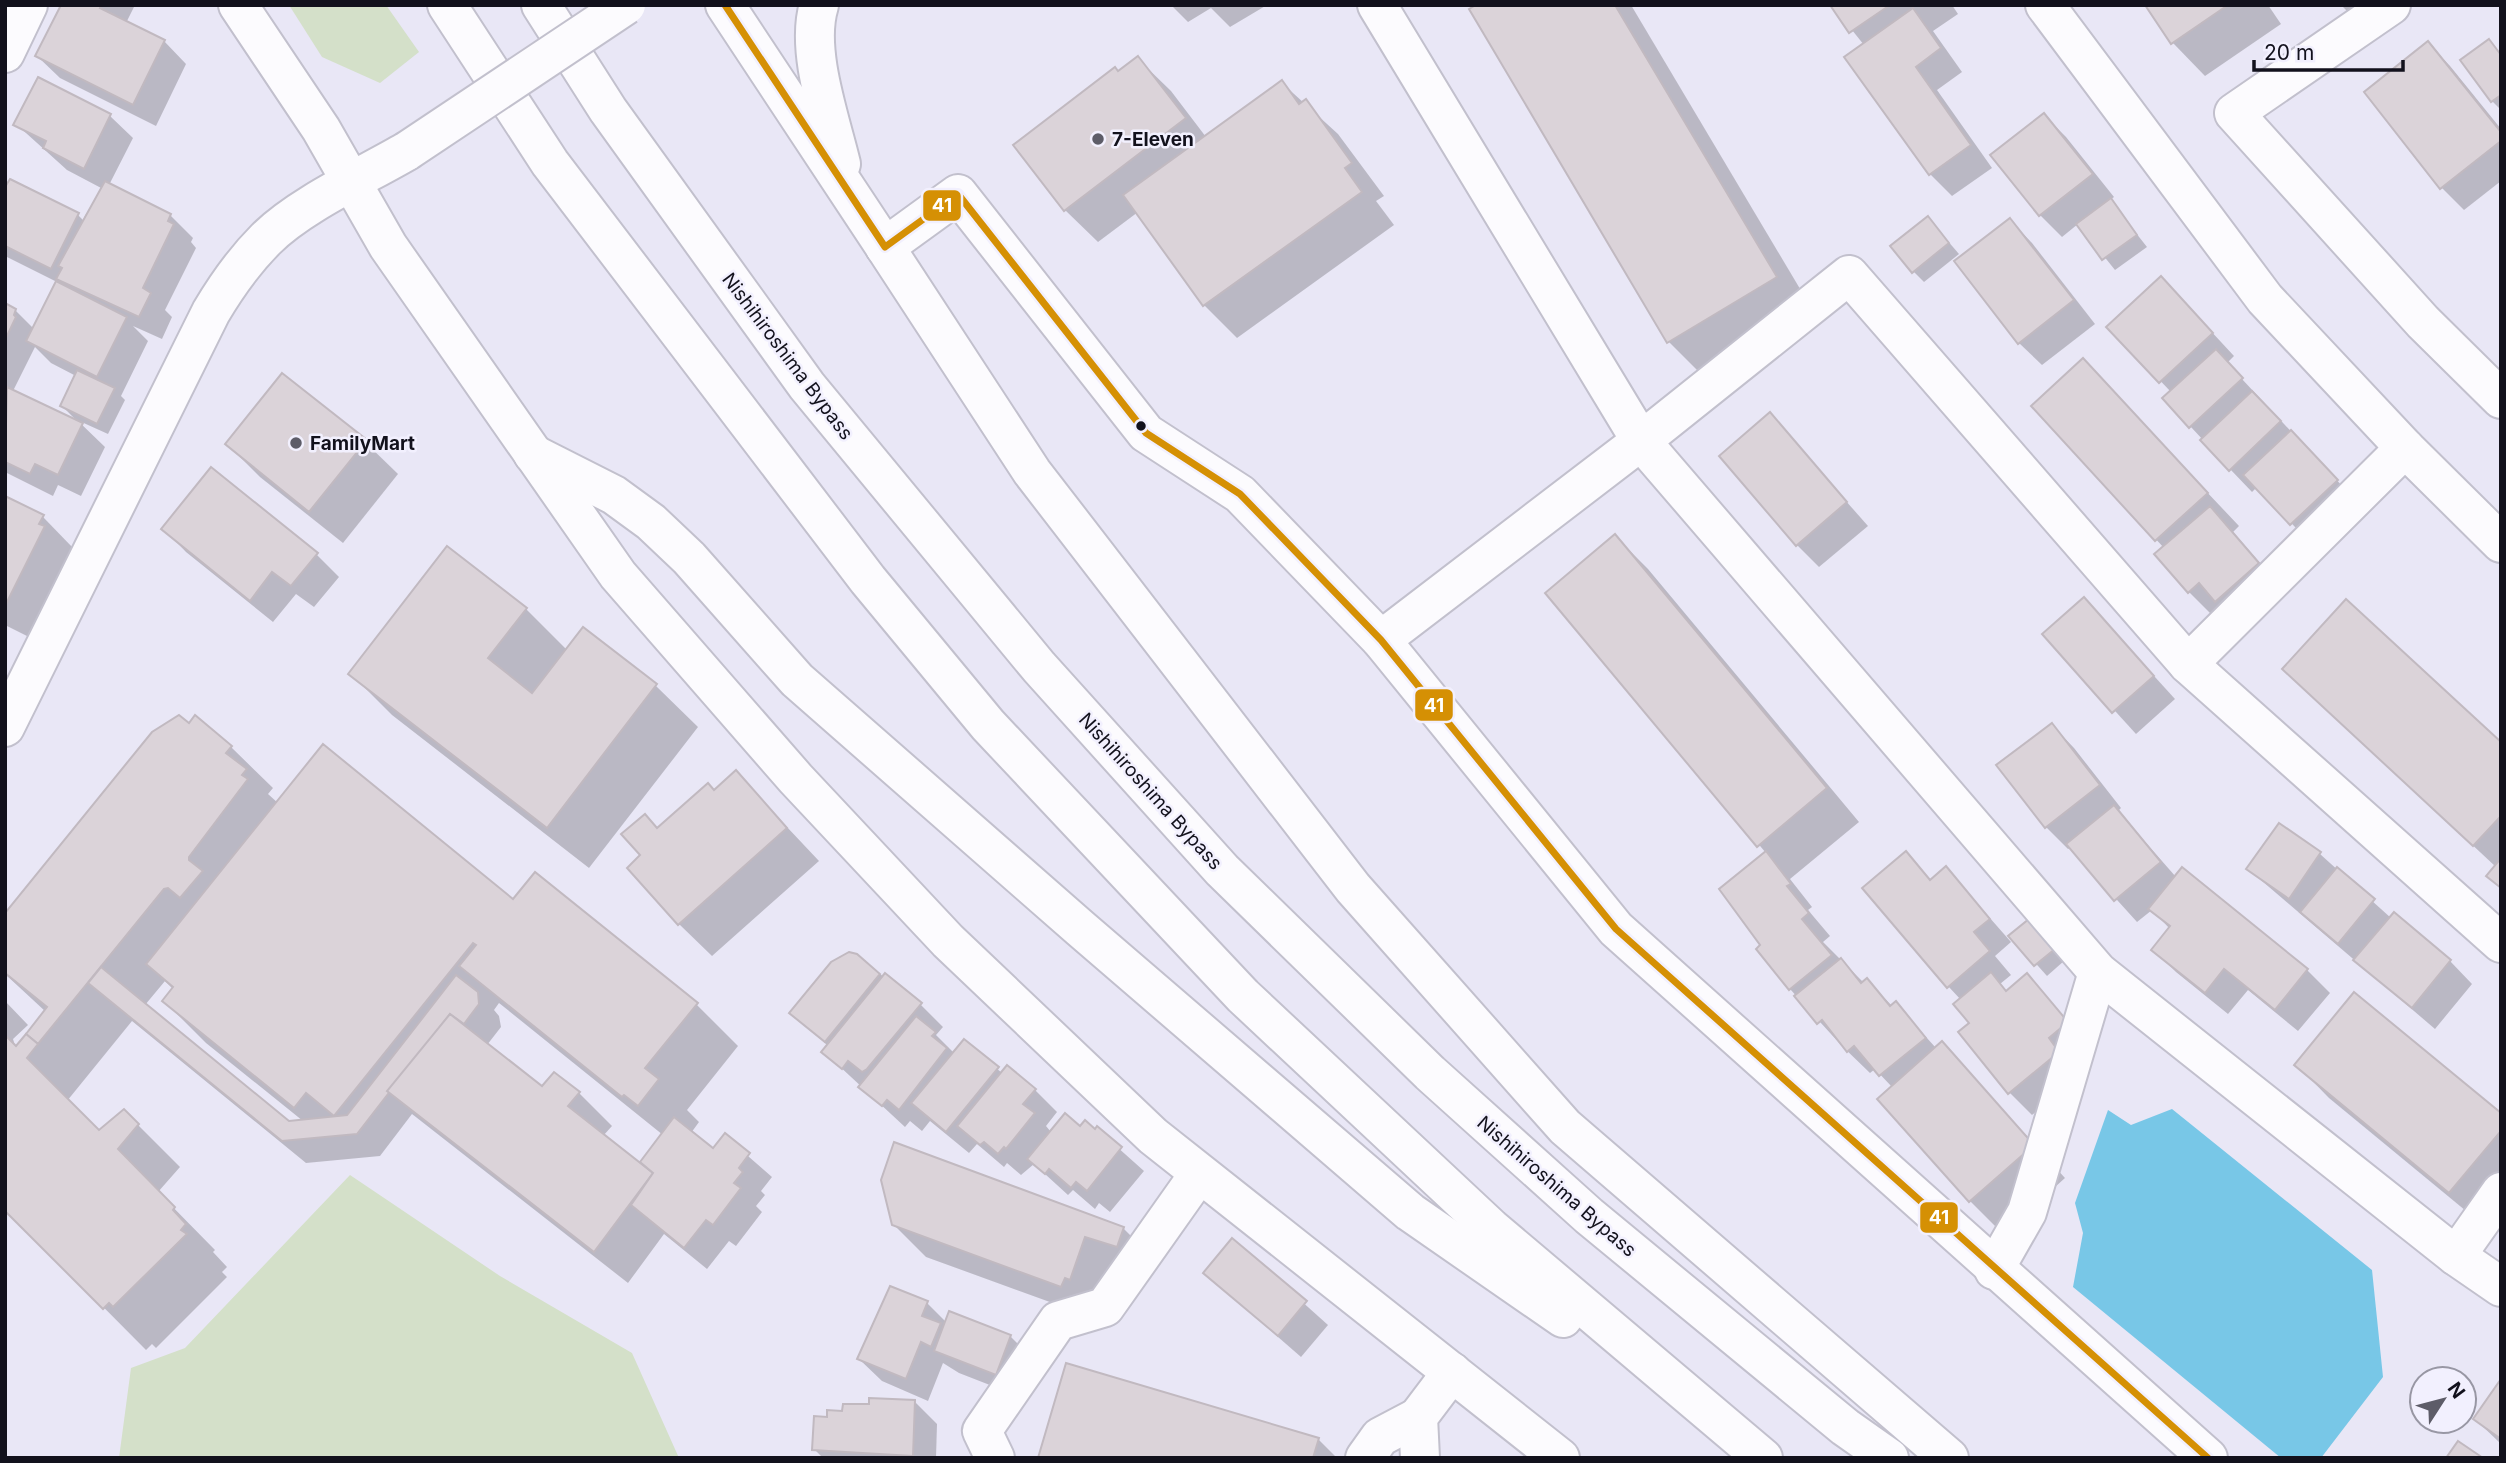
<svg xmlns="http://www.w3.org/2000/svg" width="2506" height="1463" font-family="Inter,sans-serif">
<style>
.green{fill:#d4e0c9}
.water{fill:#78c7e7}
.shadow{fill:#0003;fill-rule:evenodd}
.building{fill:#dbd3d9;stroke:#c1b9c0;stroke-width:2}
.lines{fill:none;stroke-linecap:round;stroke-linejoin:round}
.minor-casing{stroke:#c2c0cd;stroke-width:42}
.tertiary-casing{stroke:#c2c0cd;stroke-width:42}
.motorway-casing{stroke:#c2c0cd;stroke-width:42}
.minor{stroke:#fcfbfe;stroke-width:38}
.tertiary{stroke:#fcfbfe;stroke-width:38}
.motorway{stroke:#fcfbfe;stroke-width:38}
.tertiary-bridge-casing{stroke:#c2c0cd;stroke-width:42;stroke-linecap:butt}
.tertiary-bridge{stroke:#fcfbfe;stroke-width:38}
.bus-1-casing{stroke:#f2f0fe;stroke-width:12}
.bus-1{stroke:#d59004;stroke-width:7}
.poi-dot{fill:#5d5c68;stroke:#f2f0fe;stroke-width:2.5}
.bus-dot{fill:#12111c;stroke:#f2f0fe;stroke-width:2.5}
.labels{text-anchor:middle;stroke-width:5;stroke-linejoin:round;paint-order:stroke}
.poi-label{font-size:19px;font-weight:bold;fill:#12111c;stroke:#f2f0fe;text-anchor:start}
.street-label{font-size:19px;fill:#12111c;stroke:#f2f0fe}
.line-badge{stroke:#f2f0fe;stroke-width:2.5}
.badge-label{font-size:19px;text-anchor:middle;font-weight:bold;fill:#fff}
</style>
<rect width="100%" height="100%" fill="#e9e7f6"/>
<!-- green -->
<g class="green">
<path d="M 289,5 L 386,5 L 419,52 L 380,83 L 322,57 Z"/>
<path d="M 350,1175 L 500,1276 L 632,1353 L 679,1458 L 119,1458 L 131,1368 L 185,1348 Z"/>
</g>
<!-- water -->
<path class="water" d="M 2172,1109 L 2372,1270 L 2383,1377 L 2321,1458 L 2281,1458 L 2073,1287 L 2083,1233 L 2075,1203 L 2108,1110 L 2131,1125 Z"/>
<!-- shadow -->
<g class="shadow">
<path d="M 63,5 L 135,5 L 126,23 L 164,41 L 186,64 L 156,126 L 60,78 L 37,56 Z"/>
<path d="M 1171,5 L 1267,5 L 1230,27 L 1211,8 L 1188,22 Z"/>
<path d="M 1479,5 L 1631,5 L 1818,319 L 1710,383 L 1669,342 Z"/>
<path d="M 1832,5 L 1952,5 L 1958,14 L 1933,31 L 1962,72 L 1937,90 L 1992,168 L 1952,196 L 1930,174 L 1864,45 Z"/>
<path d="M 2147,5 L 2268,5 L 2281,24 L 2205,76 L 2173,43 Z"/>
<path d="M 2341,5 L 2380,5 L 2357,21 Z"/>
<path d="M 2489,41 L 2501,54 L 2501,110 L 2492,101 Z"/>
<path d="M 2428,43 L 2450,66 L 2501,129 L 2501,181 L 2464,210 L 2442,188 Z"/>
<path d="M 1138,59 L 1171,91 L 1206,137 L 1282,83 L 1338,134 L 1384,196 L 1376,201 L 1394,225 L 1237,338 L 1204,305 L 1138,212 L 1098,242 L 1065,210 L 1119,73 Z"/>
<path d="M 39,79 L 110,116 L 133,138 L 109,185 L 170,215 L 193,238 L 191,242 L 196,248 L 165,310 L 172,317 L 162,339 L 133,326 L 148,341 L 121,396 L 125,400 L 108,434 L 77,420 L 105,447 L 81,496 L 58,485 L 53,496 L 5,472 L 5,305 L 15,310 L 34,329 L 57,282 L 5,256 L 5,191 L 78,215 L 83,220 L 86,214 L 90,215 L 103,189 L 67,170 L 16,124 ZM 35,347 L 51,363 L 76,376 L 62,406 L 78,422 L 13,391 Z"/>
<path d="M 2044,115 L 2066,137 L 2114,197 L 2110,200 L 2147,247 L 2115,270 L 2078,224 L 2062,237 L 2040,215 Z"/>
<path d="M 1928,218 L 1959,254 L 1924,282 L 1913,271 Z"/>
<path d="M 2010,220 L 2032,243 L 2095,324 L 2042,365 L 2019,343 Z"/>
<path d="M 2183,301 L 2234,356 L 2227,363 L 2359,504 L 2313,546 L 2257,487 L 2252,492 L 2230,469 L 2164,398 L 2171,392 L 2109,327 Z"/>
<path d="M 2083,361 L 2239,526 L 2233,532 L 2280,586 L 2211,614 L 2189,592 L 2164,548 L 2034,406 Z"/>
<path d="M 1770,415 L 1868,526 L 1819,567 L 1797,545 Z"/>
<path d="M 365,442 L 398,474 L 343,543 L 260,477 L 227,444 Z"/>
<path d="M 5,498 L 43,517 L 75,550 L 37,641 L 5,625 Z"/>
<path d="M 164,529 L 316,554 L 339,577 L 314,607 L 296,594 L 273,622 L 186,552 Z"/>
<path d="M 1615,536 L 1648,569 L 1859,822 L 1790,879 L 1812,907 L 1808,910 L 1830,936 L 1823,942 L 1864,983 L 1867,980 L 1892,1006 L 1896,1004 L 1936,1048 L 1942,1043 L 2065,1178 L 2003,1234 L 1970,1201 L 1892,1087 L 1875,1069 L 1870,1073 L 1841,1045 L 1790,989 L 1762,945 L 1766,853 L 1547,593 Z"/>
<path d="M 2084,599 L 2175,699 L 2136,734 L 2045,634 Z"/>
<path d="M 526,609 L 567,650 L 583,629 L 656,686 L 698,727 L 589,868 L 392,715 L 350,673 Z"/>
<path d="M 2284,669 L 2501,745 L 2501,888 L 2489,876 L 2496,867 Z"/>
<path d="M 195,718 L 231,747 L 273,788 L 268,794 L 278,803 L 514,901 L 696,1004 L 738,1046 L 687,1110 L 699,1122 L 691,1133 L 714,1151 L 725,1136 L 772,1177 L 761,1191 L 765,1195 L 756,1206 L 762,1212 L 736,1246 L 729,1241 L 707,1269 L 664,1234 L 628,1283 L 412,1114 L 380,1156 L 306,1163 L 132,1021 L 67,1101 L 99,1133 L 124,1111 L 180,1167 L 158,1192 L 215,1250 L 213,1252 L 227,1267 L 222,1272 L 227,1277 L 156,1348 L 152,1344 L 146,1350 L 5,1208 L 5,1001 L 28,1025 L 13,1039 L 16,1049 L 46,1012 L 5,974 L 5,916 ZM 165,981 L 174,990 L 164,1001 L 206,1043 L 303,1121 L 289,1123 L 145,1005 ZM 499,1003 L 663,1135 L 649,1172 L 603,1136 L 612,1126 L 579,1093 L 542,1089 L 487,1045 L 501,1027 L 499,1016 L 494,1010 Z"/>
<path d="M 2052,725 L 2074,748 L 2121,808 L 2118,811 L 2176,877 L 2182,869 L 2307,970 L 2330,993 L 2298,1031 L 2248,990 L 2228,1014 L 2176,972 L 2154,950 L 2170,929 L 2152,910 L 2137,922 L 2070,848 L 2068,849 L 2046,827 Z"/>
<path d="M 736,773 L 819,861 L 712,956 L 679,924 L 643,855 L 658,830 L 714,792 Z"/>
<path d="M 1906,854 L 1932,881 L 1946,868 L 2011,942 L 1995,956 L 2011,975 L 2000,984 L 2008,992 L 2027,976 L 2089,1045 L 2081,1075 L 2032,1115 L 2010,1093 L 1961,1000 L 1948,986 Z"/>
<path d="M 2320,854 L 2391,918 L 2394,914 L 2450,961 L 2472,984 L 2435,1029 L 2248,869 Z"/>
<path d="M 2039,932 L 2064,961 L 2047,976 L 2011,936 Z"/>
<path d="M 856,956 L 920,1004 L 943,1027 L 936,1035 L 954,1053 L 964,1041 L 1002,1073 L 1035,1090 L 1057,1112 L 1046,1126 L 1051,1132 L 1097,1129 L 1144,1171 L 1110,1212 L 1099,1203 L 1095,1209 L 1073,1190 L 1068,1195 L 1034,1164 L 1021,1175 L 1007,1163 L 1004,1167 L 977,1144 L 969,1153 L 930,1121 L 922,1131 L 910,1121 L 905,1127 L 823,1051 L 828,1046 L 792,1012 Z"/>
<path d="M 2297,1065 L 2501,1116 L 2501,1203 L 2483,1225 L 2329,1098 Z"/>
<path d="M 893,1224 L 1123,1228 L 1156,1261 L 1150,1278 L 1118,1269 L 1094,1318 L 926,1257 Z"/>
<path d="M 1233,1240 L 1328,1325 L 1301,1357 L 1205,1273 Z"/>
<path d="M 927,1303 L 947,1323 L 1010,1336 L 1033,1359 L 1018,1396 L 959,1373 L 943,1363 L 928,1401 L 882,1381 L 859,1359 Z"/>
<path d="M 2501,1382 L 2501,1444 L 2475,1419 Z"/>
<path d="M 914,1401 L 937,1424 L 936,1458 L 823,1458 L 814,1449 L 828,1419 L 843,1413 Z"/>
<path d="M 1318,1439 L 1337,1458 L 1040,1458 Z"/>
</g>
<!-- building -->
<g class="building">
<path d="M 61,5 L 102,5 L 100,8 L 165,40 L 133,105 L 35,56 Z"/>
<path d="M 1476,5 L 1615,5 L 1777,277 L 1667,343 L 1469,9 Z"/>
<path d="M 1830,5 L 1890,5 L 1849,33 Z"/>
<path d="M 2145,5 L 2228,5 L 2171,44 Z"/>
<path d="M 1913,8 L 1941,48 L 1916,67 L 1971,145 L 1929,175 L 1844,57 Z"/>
<path d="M 2489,39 L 2501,55 L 2501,95 L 2491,102 L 2460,60 Z"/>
<path d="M 2428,41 L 2501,132 L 2501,141 L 2440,189 L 2364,92 Z"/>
<path d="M 1138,56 L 1186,118 L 1064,211 L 1013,145 L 1115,67 L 1118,71 Z"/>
<path d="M 38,77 L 111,114 L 84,169 L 43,148 L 46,141 L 13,125 Z"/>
<path d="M 1282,80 L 1299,104 L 1306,99 L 1352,163 L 1345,168 L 1362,192 L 1203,306 L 1123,195 Z"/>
<path d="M 2044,113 L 2093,174 L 2039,216 L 1990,155 Z"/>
<path d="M 10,179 L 79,213 L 51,269 L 5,246 L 5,187 Z"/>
<path d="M 105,181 L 171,214 L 168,221 L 174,224 L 143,288 L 151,293 L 139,317 L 56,279 L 62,268 L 58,266 Z"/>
<path d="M 2111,198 L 2137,235 L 2102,260 L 2076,224 Z"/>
<path d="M 1928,216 L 1949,243 L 1912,273 L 1890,246 Z"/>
<path d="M 2010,218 L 2074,300 L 2018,344 L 1954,261 Z"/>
<path d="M 2161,276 L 2213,333 L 2159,383 L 2106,327 Z"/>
<path d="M 56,281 L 127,317 L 97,377 L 26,341 Z"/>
<path d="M 5,303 L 16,309 L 14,315 L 16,317 L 5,340 Z"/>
<path d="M 2216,349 L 2243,378 L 2189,428 L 2162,398 Z"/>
<path d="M 2083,358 L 2208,493 L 2155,541 L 2031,406 Z"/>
<path d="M 77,370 L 115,388 L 97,424 L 60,406 Z"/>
<path d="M 282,373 L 367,440 L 309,512 L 225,444 Z"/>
<path d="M 7,387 L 83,423 L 58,475 L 35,464 L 30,474 L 5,462 Z"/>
<path d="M 2252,391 L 2281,421 L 2229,471 L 2200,440 Z"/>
<path d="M 1770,412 L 1847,502 L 1796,546 L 1719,456 Z"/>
<path d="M 2291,430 L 2338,480 L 2290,525 L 2243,475 Z"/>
<path d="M 211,467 L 318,553 L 291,586 L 272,572 L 250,601 L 161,529 Z"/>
<path d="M 5,496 L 44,515 L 39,524 L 45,526 L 5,606 Z"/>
<path d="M 2210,506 L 2259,563 L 2215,602 L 2199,583 L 2188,593 L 2154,554 Z"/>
<path d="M 1615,534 L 1827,788 L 1757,847 L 1545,593 Z"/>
<path d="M 447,546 L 527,608 L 488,658 L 532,693 L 583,627 L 657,684 L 547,828 L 348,674 Z"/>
<path d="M 2084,597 L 2154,676 L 2112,713 L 2042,634 Z"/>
<path d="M 2346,599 L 2501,742 L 2501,816 L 2473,846 L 2282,669 Z"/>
<path d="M 179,715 L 189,723 L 195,715 L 232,746 L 226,753 L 247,769 L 242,775 L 248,779 L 189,857 L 189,860 L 203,871 L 180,898 L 168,888 L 164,889 L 38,1044 L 26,1034 L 47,1007 L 5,973 L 5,913 L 152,732 Z"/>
<path d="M 2052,723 L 2100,785 L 2045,828 L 1996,765 Z"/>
<path d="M 323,744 L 513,899 L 535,872 L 698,1003 L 645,1068 L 659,1079 L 638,1106 L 624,1095 L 622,1097 L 459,966 L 476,945 L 473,943 L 334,1116 L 306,1093 L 294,1108 L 162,1001 L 173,987 L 146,964 Z"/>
<path d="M 736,770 L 787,828 L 678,925 L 627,868 L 640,855 L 621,834 L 645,814 L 657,828 L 708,783 L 714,790 Z"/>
<path d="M 2114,805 L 2161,862 L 2114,901 L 2066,844 Z"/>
<path d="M 2279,823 L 2321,852 L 2289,899 L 2246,869 Z"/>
<path d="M 1766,851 L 1791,884 L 1787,886 L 1809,913 L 1802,919 L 1832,955 L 1789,990 L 1756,949 L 1760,945 L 1719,889 Z"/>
<path d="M 1906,851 L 1930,880 L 1946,866 L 1990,919 L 1974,932 L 1990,951 L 1947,988 L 1862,888 Z"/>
<path d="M 2501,858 L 2501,888 L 2486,876 Z"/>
<path d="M 2182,867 L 2308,969 L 2275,1010 L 2224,969 L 2205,993 L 2151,950 L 2170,926 L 2148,909 Z"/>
<path d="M 2337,867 L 2375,899 L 2338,944 L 2300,912 Z"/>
<path d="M 2394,912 L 2451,960 L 2412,1008 L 2353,960 Z"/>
<path d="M 2029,919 L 2055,949 L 2034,966 L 2008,936 Z"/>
<path d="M 849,952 L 857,954 L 880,974 L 825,1042 L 789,1013 L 831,962 Z"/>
<path d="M 1841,958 L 1861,983 L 1867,978 L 1890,1006 L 1896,1001 L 1926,1038 L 1879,1076 L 1854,1046 L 1847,1052 L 1822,1020 L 1817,1024 L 1794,996 Z"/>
<path d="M 101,967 L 289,1121 L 347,1115 L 456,975 L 478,992 L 479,1004 L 464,1024 L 450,1014 L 357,1134 L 282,1141 L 88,983 Z"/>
<path d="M 1991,972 L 2006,991 L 2027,973 L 2068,1022 L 2049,1038 L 2059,1052 L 2008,1094 L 1958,1032 L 1969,1023 L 1953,1004 Z"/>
<path d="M 885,973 L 922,1003 L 867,1069 L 862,1072 L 848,1061 L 842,1069 L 821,1052 Z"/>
<path d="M 2354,992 L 2501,1113 L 2501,1131 L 2449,1193 L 2294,1065 Z"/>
<path d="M 450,1014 L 542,1086 L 554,1072 L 580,1092 L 568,1106 L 653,1173 L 594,1252 L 387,1091 Z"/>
<path d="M 916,1016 L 936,1032 L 932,1036 L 947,1048 L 899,1110 L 887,1100 L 882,1106 L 858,1087 Z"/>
<path d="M 26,1034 L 38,1044 L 27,1058 L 99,1130 L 124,1109 L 139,1124 L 118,1149 L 175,1207 L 173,1210 L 186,1224 L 181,1230 L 187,1234 L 113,1307 L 109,1303 L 103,1309 L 5,1211 L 5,1035 L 16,1046 Z"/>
<path d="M 964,1039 L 999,1067 L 946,1132 L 911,1103 Z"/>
<path d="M 1942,1041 L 2034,1145 L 1969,1202 L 1877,1099 Z"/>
<path d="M 1007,1065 L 1036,1089 L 1023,1104 L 1035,1113 L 1006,1149 L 1004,1147 L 998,1154 L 984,1142 L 980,1145 L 957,1126 Z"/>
<path d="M 1065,1113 L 1080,1126 L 1085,1120 L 1095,1129 L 1097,1126 L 1122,1147 L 1087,1191 L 1076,1182 L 1071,1188 L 1049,1169 L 1045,1174 L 1027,1159 Z"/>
<path d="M 674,1117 L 713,1148 L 725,1133 L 750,1153 L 739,1168 L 743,1172 L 734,1183 L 741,1188 L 713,1225 L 706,1220 L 684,1248 L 631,1205 L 653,1173 L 640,1162 Z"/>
<path d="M 894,1142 L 1124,1227 L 1117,1247 L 1085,1237 L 1070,1280 L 1065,1278 L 1061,1287 L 892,1225 L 881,1180 Z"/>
<path d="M 1232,1238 L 1307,1301 L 1278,1336 L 1203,1273 Z"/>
<path d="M 890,1286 L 928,1301 L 922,1316 L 941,1323 L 931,1347 L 921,1342 L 906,1379 L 857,1359 Z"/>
<path d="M 949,1311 L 1011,1335 L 996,1375 L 934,1351 Z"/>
<path d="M 1066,1363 L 1319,1438 L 1313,1458 L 1038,1458 Z"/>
<path d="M 2501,1379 L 2501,1439 L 2473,1419 Z"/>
<path d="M 869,1398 L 915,1400 L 913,1456 L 812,1450 L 814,1416 L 827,1417 L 827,1410 L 842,1411 L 843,1404 L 869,1404 Z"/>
<path d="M 2458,1441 L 2483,1458 L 2446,1458 Z"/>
</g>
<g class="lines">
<!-- minor casing -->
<g class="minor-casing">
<g id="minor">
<path d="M 1377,5 L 1641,441 L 2098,972 L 2456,1256 L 2501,1287"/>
<path d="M 2391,5 L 2234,113 L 2423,322 L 2501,399"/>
<path d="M 5,53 L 28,5"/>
<path d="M 885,247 L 958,194 L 1146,433 L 1240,494 L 1381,640 L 1616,929 L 2208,1458"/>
<path d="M 1381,640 L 1641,441 L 1849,275 L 2188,664 L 2501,943"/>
<path d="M 2188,664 L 2405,448"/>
<path d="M 2456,1256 L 2501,1192"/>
<path d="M 1994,1270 L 2027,1212 L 2098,972"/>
<path d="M 995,1458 L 982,1431 L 1058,1321 L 1105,1307 L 1199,1174"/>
<path d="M 1365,1458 L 1380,1437 L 1418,1417"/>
<path d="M 1420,1458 L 1418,1417 L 1452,1372"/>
</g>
</g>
<!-- tertiary casing -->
<g class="tertiary-casing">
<g id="tertiary">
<path d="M 238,5 L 321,129 L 388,246 L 618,575 L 796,779 L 948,941 L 1153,1136 L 1560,1458"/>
<path d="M 725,5 L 885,247"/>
<path d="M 819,5 C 805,50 830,118 841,164"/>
<path d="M 2045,5 L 2265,299 L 2405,448 L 2501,543"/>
<path d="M 5,727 L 211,312 C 227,285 244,261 266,239 C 300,205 364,176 407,151"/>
</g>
</g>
<!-- motorway casing -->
<g class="motorway-casing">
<g id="motorway">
<path d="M 447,5 L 550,163 L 868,580 L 988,725 L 1243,996 L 1491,1228 L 1763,1458"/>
<path d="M 541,5 L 608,110 L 807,386 L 1039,667 L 1222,870 L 1430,1073 L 1589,1216 L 1845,1427 L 1889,1458"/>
<path d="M 885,247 L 1032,472 L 1353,888 L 1565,1127 L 1949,1458"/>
<path d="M 533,454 L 614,495 L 651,522 L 689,558 L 797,680 L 1080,928 L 1410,1212 L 1563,1318"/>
</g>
</g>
<!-- minor -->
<use href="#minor" class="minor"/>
<!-- tertiary -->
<use href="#tertiary" class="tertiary"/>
<!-- motorway -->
<use href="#motorway" class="motorway"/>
<!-- tertiary-bridge casing -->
<g class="tertiary-bridge-casing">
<path id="tertiary-bridge" d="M 407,151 L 626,5"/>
</g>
<!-- tertiary-bridge -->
<use href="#tertiary-bridge" class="tertiary-bridge"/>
<!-- bus-1 casing -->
<g class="bus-1-casing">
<path id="bus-1" d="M 725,5 L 885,247 L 958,194 L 1146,433 L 1240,494 L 1381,640 L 1616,929 L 2208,1458"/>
</g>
<!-- bus-1 -->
<use href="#bus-1" class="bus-1"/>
</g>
<!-- markers -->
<g class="poi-dot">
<circle cx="1098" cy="139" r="7"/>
<circle cx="296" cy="443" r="7"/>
</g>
<circle class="bus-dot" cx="1141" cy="426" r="6"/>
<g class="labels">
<!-- poi labels -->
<g class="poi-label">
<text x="1112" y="146">7-Eleven</text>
<text x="310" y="450">FamilyMart</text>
</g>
<!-- street labels -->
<g class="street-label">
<text transform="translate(788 356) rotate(53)" y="7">Nishihiroshima Bypass</text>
<text transform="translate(1151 791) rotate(48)" y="7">Nishihiroshima Bypass</text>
<text transform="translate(1557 1186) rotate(41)" y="7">Nishihiroshima Bypass</text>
</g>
</g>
<g class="line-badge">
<rect x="922" y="189" width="40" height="33" rx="7" fill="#d59004"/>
<rect x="1414" y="688" width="40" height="34" rx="7" fill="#d59004"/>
<rect x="1919" y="1201" width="40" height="33" rx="7" fill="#d59004"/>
</g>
<g class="badge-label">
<text x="942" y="212">41</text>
<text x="1434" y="712">41</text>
<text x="1939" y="1224">41</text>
</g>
<!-- border -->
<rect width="2506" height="1463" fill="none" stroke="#12111c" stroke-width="14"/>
<!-- north arrow -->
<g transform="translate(2443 1400) rotate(54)"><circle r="33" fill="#f2f0fe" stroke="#9897a4" stroke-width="2"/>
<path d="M0-5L12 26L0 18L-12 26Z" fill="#5d5c68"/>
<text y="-10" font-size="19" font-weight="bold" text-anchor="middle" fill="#12111c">N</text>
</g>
<!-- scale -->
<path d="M2254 60v10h149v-10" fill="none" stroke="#12111c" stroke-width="3.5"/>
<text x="2264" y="60" font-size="21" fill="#12111c" stroke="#f2f0fe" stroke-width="5" paint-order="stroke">20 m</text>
</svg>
